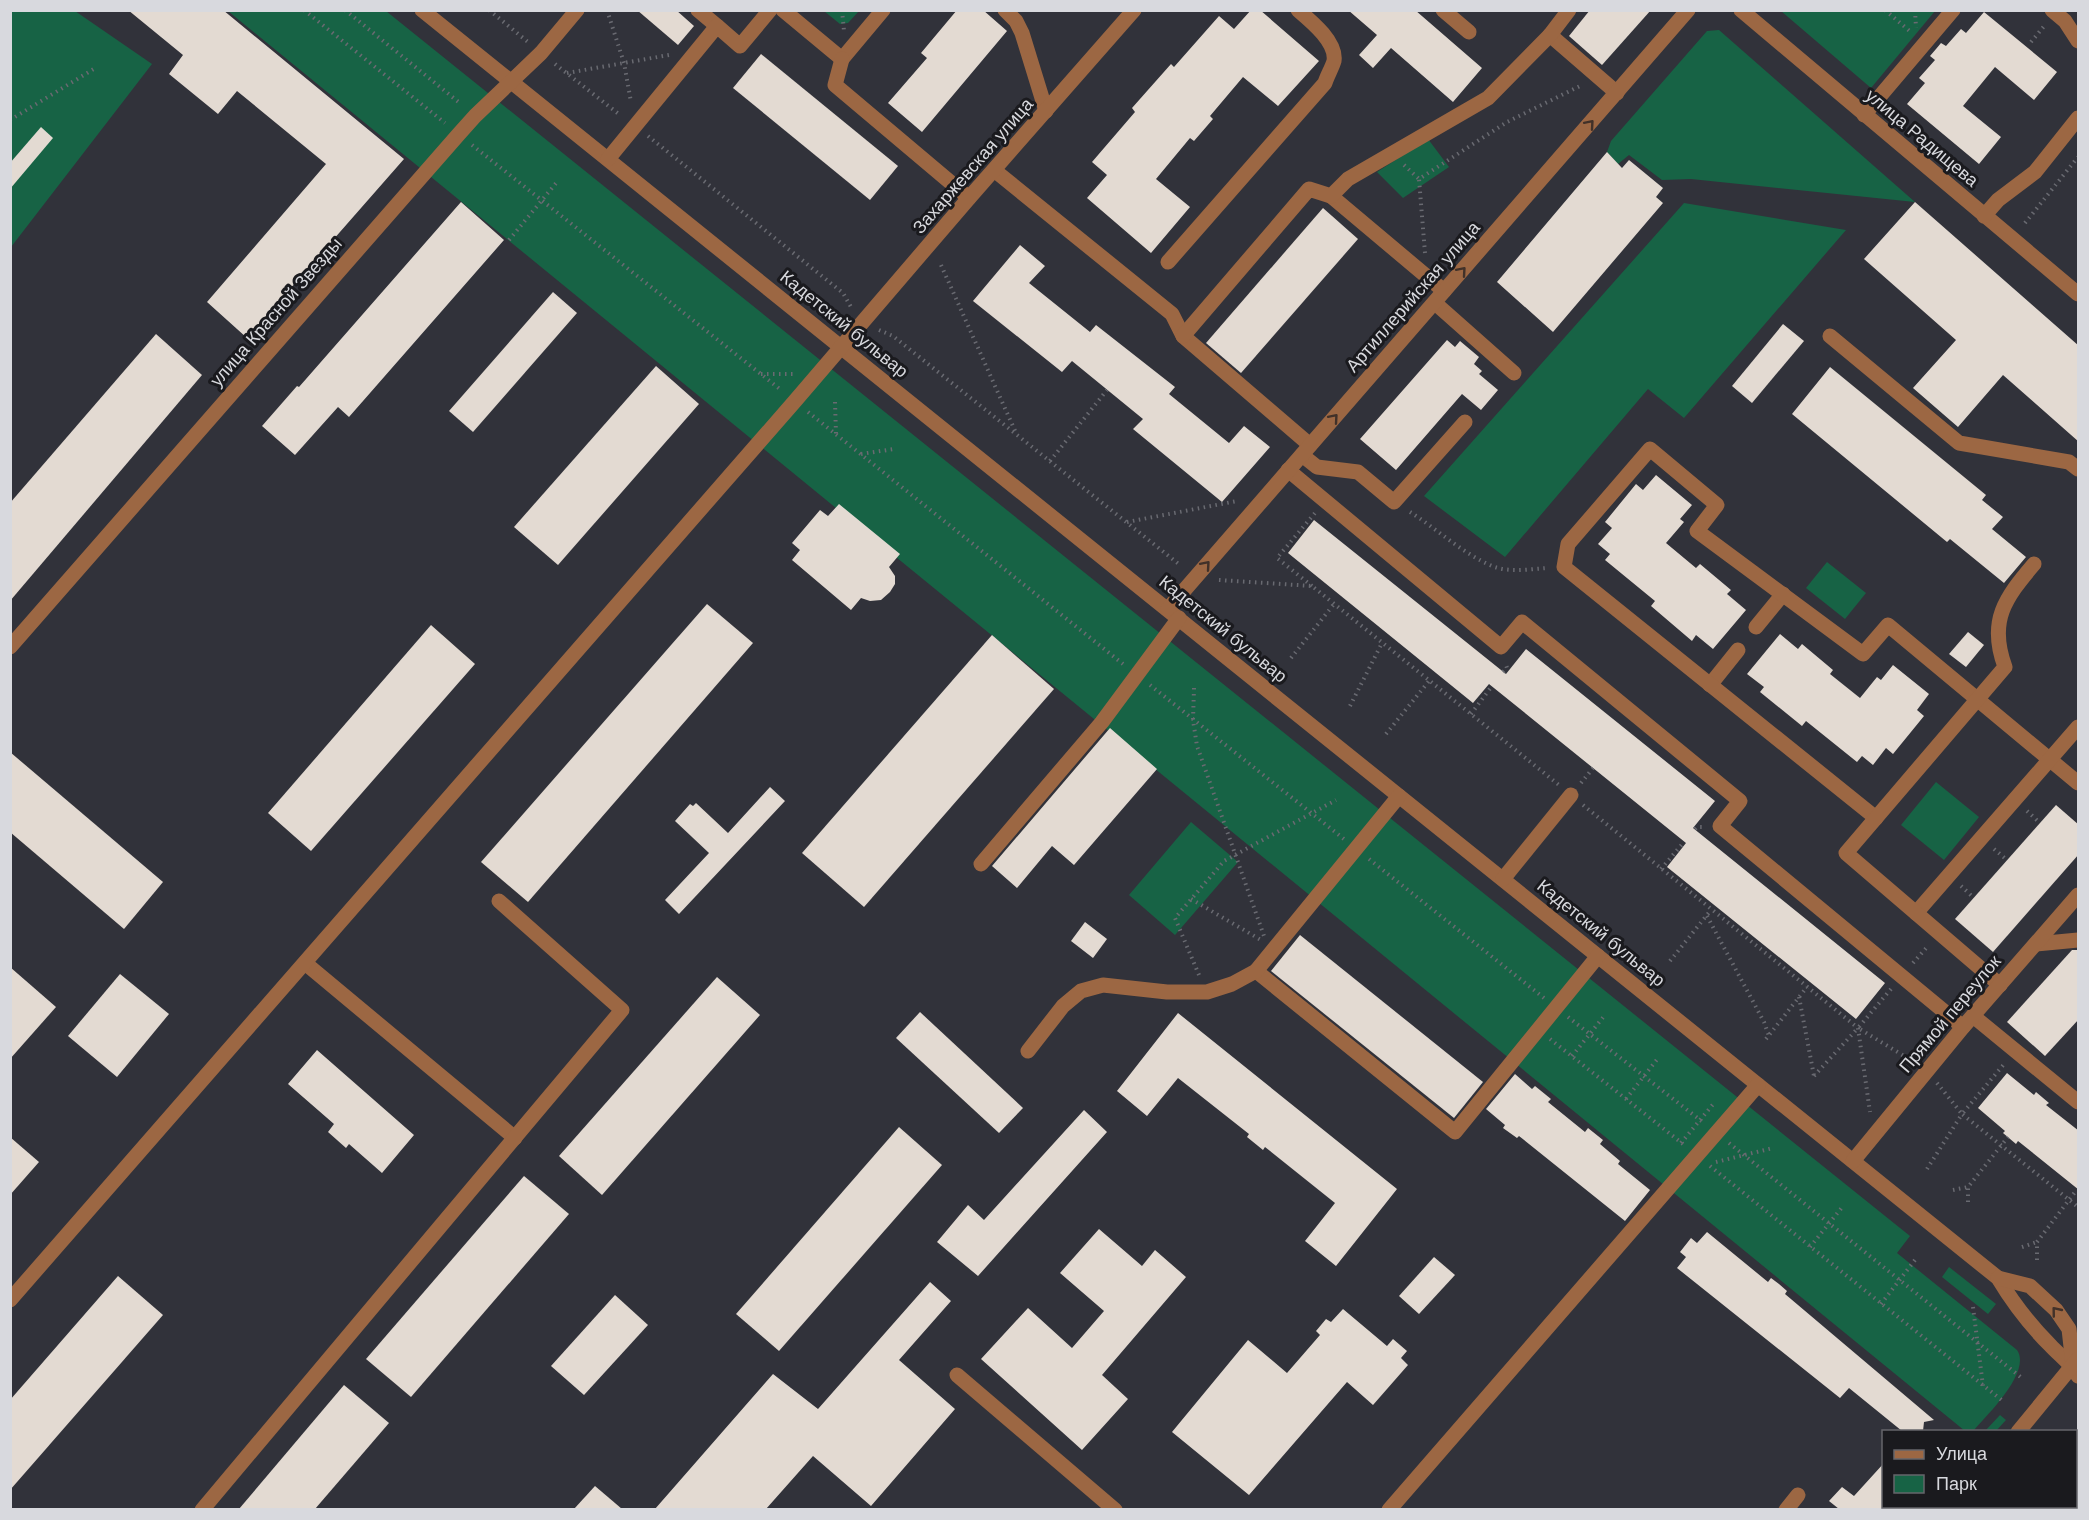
<svg xmlns="http://www.w3.org/2000/svg" width="2089" height="1520" font-family="Helvetica,sans-serif">
<style>
.green{fill:#176345}
.building{fill:#e3dad2}
.lines{fill:none;stroke-linecap:round;stroke-linejoin:round}
.path{stroke:#696a71;stroke-width:4;stroke-dasharray:1.5 4.5;stroke-linecap:butt}
.minor{stroke:#9c6743;stroke-width:15}
.oneway{stroke:#413129}
.labels{text-anchor:middle;stroke-width:6;stroke-linejoin:round;paint-order:stroke}
.street-label{font-size:18px;fill:#d8d9de;stroke:#1a1a1e}
</style>
<rect width="100%" height="100%" fill="#31323a"/>
<!-- green -->
<g class="green">
<path d="M 11,11 L 75,11 L 152,64 L 11,247 Z"/>
<path d="M 228,11 L 386,11 L 1910,1236 L 1897,1253 L 2017,1350 C 2032,1372 1986,1416 1973,1431 L 1965,1431 Z"/>
<path d="M 824,11 L 859,11 L 848,23 L 840,24 Z"/>
<path d="M 1781,11 L 1935,11 L 1871,88 Z"/>
<path d="M 1719,30 L 1915,202 L 1691,179 L 1662,180 L 1629,155 L 1618,164 L 1607,152 L 1611,141 L 1707,31 Z"/>
<path d="M 1428,139 L 1449,167 L 1403,198 L 1377,172 Z"/>
<path d="M 1684,203 L 1846,230 L 1684,418 L 1648,389 L 1505,557 L 1424,496 Z"/>
<path d="M 1827,562 L 1866,593 L 1845,619 L 1806,588 Z"/>
<path d="M 1936,782 L 1979,817 L 1944,860 L 1901,825 Z"/>
<path d="M 1191,822 L 1238,862 L 1175,935 L 1129,895 Z"/>
<path d="M 1949,1267 L 1996,1304 L 1988,1314 L 1942,1277 Z"/>
<path d="M 2000,1415 L 2006,1420 L 1996,1431 L 1985,1431 Z"/>
</g>
<!-- building -->
<g class="building">
<path d="M 128,10 L 223,10 L 404,159 L 247,338 L 207,302 L 326,164 L 237,91 L 218,114 L 169,74 L 183,55 Z"/>
<path d="M 637,10 L 676,10 L 694,26 L 678,45 Z"/>
<path d="M 957,10 L 983,10 L 1007,31 L 922,132 L 888,103 L 927,58 L 921,53 Z"/>
<path d="M 1251,10 L 1260,10 L 1319,61 L 1278,106 L 1243,77 L 1210,116 L 1213,119 L 1194,141 L 1190,138 L 1156,179 L 1190,207 L 1151,253 L 1087,198 L 1107,175 L 1092,162 L 1135,112 L 1132,108 L 1171,64 L 1174,67 L 1219,16 L 1234,29 Z"/>
<path d="M 1348,10 L 1415,10 L 1482,68 L 1453,102 L 1391,48 L 1373,68 L 1359,55 L 1377,35 Z"/>
<path d="M 1590,10 L 1651,10 L 1602,65 L 1569,36 Z"/>
<path d="M 1984,12 L 2057,72 L 2034,100 L 1995,67 L 1963,106 L 2001,137 L 1979,164 L 1907,104 L 1925,83 L 1919,78 L 1935,60 L 1930,56 L 1936,49 L 1941,43 L 1946,46 L 1961,29 L 1966,33 Z"/>
<path d="M 761,54 L 898,166 L 870,200 L 733,88 Z"/>
<path d="M 41,127 L 53,138 L 10,189 L 10,163 Z"/>
<path d="M 1607,152 L 1622,168 L 1629,160 L 1663,188 L 1656,197 L 1663,203 L 1553,332 L 1497,282 Z"/>
<path d="M 461,202 L 504,240 L 349,417 L 338,407 L 295,455 L 262,426 L 297,386 L 299,387 Z"/>
<path d="M 1915,202 L 2079,346 L 2079,442 L 2003,375 L 1958,427 L 1913,388 L 1956,340 L 1864,259 Z"/>
<path d="M 1323,208 L 1358,239 L 1241,373 L 1206,343 Z"/>
<path d="M 1020,245 L 1045,266 L 1029,283 L 1090,332 L 1096,325 L 1175,387 L 1169,394 L 1229,443 L 1244,426 L 1270,447 L 1222,502 L 1133,429 L 1143,419 L 1072,361 L 1062,372 L 973,301 Z"/>
<path d="M 553,292 L 577,313 L 473,432 L 449,411 Z"/>
<path d="M 1783,324 L 1804,341 L 1752,403 L 1732,386 Z"/>
<path d="M 156,334 L 202,375 L 10,601 L 10,503 Z"/>
<path d="M 1447,340 L 1455,347 L 1460,341 L 1479,357 L 1474,364 L 1482,371 L 1479,374 L 1498,390 L 1481,410 L 1462,394 L 1396,470 L 1360,439 Z"/>
<path d="M 656,366 L 699,404 L 558,565 L 514,527 Z"/>
<path d="M 1830,367 L 1986,495 L 1982,500 L 2003,517 L 1992,529 L 2026,557 L 2004,583 L 1950,539 L 1947,542 L 1792,414 Z"/>
<path d="M 1656,475 L 1692,505 L 1680,519 L 1684,522 L 1666,543 L 1696,568 L 1700,564 L 1731,590 L 1727,594 L 1746,610 L 1713,649 L 1696,635 L 1692,641 L 1651,606 L 1655,601 L 1605,560 L 1610,554 L 1598,544 L 1612,528 L 1605,522 L 1636,484 L 1643,490 Z"/>
<path d="M 839,504 L 900,554 L 889,567 L 895,576 L 895,584 L 890,592 L 881,600 L 870,601 L 861,598 L 851,610 L 792,560 L 800,550 L 792,543 L 820,510 L 828,516 Z"/>
<path d="M 1314,520 L 1506,674 L 1526,649 L 1715,801 L 1693,828 L 1885,983 L 1856,1019 L 1667,867 L 1686,843 L 1489,684 L 1473,703 L 1288,553 Z"/>
<path d="M 707,604 L 753,643 L 528,902 L 481,862 Z"/>
<path d="M 431,625 L 475,664 L 311,851 L 268,813 Z"/>
<path d="M 1968,632 L 1984,645 L 1966,667 L 1949,654 Z"/>
<path d="M 1780,634 L 1798,649 L 1802,644 L 1833,670 L 1830,674 L 1860,698 L 1877,677 L 1881,680 L 1893,665 L 1929,694 L 1917,710 L 1924,716 L 1893,754 L 1886,748 L 1873,765 L 1862,756 L 1857,762 L 1806,721 L 1802,726 L 1760,692 L 1764,687 L 1747,674 Z"/>
<path d="M 992,635 L 1054,689 L 864,907 L 802,853 Z"/>
<path d="M 1110,728 L 1157,769 L 1074,865 L 1052,846 L 1017,888 L 992,866 Z"/>
<path d="M 10,752 L 163,882 L 124,929 L 10,832 Z"/>
<path d="M 770,787 L 785,801 L 679,914 L 665,900 L 709,853 L 675,821 L 690,804 L 693,806 L 696,803 L 728,833 Z"/>
<path d="M 2056,805 L 2079,825 L 2079,854 L 1993,952 L 1955,919 Z"/>
<path d="M 1085,922 L 1107,939 L 1093,958 L 1071,941 Z"/>
<path d="M 1300,935 L 1483,1082 L 1454,1118 L 1271,971 Z"/>
<path d="M 2072,950 L 2079,950 L 2079,1019 L 2045,1056 L 2007,1022 Z"/>
<path d="M 10,967 L 56,1007 L 10,1059 Z"/>
<path d="M 120,974 L 169,1014 L 117,1077 L 68,1036 Z"/>
<path d="M 717,977 L 760,1015 L 602,1195 L 559,1156 Z"/>
<path d="M 920,1012 L 1023,1108 L 999,1133 L 896,1038 Z"/>
<path d="M 1178,1013 L 1397,1189 L 1336,1266 L 1305,1241 L 1335,1203 L 1265,1147 L 1263,1150 L 1247,1137 L 1249,1134 L 1178,1078 L 1147,1116 L 1117,1091 Z"/>
<path d="M 317,1050 L 414,1135 L 382,1173 L 349,1144 L 346,1148 L 328,1132 L 334,1124 L 288,1084 Z"/>
<path d="M 2007,1073 L 2034,1095 L 2036,1092 L 2049,1103 L 2046,1105 L 2079,1131 L 2079,1190 L 2018,1141 L 2016,1144 L 2003,1133 L 2005,1131 L 1978,1108 Z"/>
<path d="M 1515,1074 L 1532,1089 L 1535,1086 L 1551,1099 L 1548,1102 L 1585,1132 L 1588,1128 L 1603,1140 L 1600,1144 L 1620,1161 L 1618,1164 L 1650,1190 L 1625,1221 L 1519,1136 L 1517,1138 L 1503,1128 L 1505,1125 L 1486,1109 Z"/>
<path d="M 1084,1110 L 1107,1132 L 978,1276 L 937,1242 L 968,1205 L 984,1220 Z"/>
<path d="M 899,1127 L 942,1165 L 779,1351 L 736,1314 Z"/>
<path d="M 10,1137 L 39,1162 L 10,1195 Z"/>
<path d="M 524,1176 L 569,1214 L 411,1397 L 366,1359 Z"/>
<path d="M 1099,1229 L 1142,1266 L 1155,1250 L 1186,1277 L 1102,1375 L 1128,1399 L 1082,1450 L 981,1359 L 1028,1308 L 1072,1348 L 1104,1311 L 1060,1273 Z"/>
<path d="M 1707,1232 L 1768,1282 L 1771,1278 L 1779,1284 L 1787,1291 L 1785,1294 L 1934,1420 L 1924,1422 L 1923,1431 L 1902,1431 L 1849,1388 L 1840,1398 L 1677,1268 L 1686,1257 L 1680,1252 L 1691,1238 L 1697,1243 Z"/>
<path d="M 1434,1257 L 1455,1275 L 1419,1314 L 1399,1296 Z"/>
<path d="M 118,1276 L 163,1315 L 10,1490 L 10,1400 Z"/>
<path d="M 930,1282 L 951,1301 L 899,1360 L 955,1409 L 871,1506 L 813,1456 L 766,1509 L 655,1509 L 773,1374 L 818,1409 Z"/>
<path d="M 615,1295 L 648,1325 L 584,1395 L 551,1366 Z"/>
<path d="M 1343,1309 L 1387,1346 L 1393,1339 L 1407,1351 L 1401,1358 L 1408,1365 L 1373,1405 L 1347,1382 L 1249,1495 L 1172,1432 L 1248,1340 L 1287,1373 L 1320,1335 L 1316,1331 L 1326,1319 L 1331,1322 Z"/>
<path d="M 344,1385 L 389,1423 L 315,1509 L 239,1509 Z"/>
<path d="M 1884,1463 L 1884,1509 L 1839,1509 L 1829,1501 L 1842,1487 L 1854,1496 Z"/>
<path d="M 595,1486 L 622,1509 L 574,1509 Z"/>
</g>
<g class="lines">
<!-- path -->
<g class="path">
<path d="M 304,10 L 445,123"/>
<path d="M 345,10 L 461,104"/>
<path d="M 489,10 L 528,42"/>
<path d="M 607,10 L 624,63 L 631,102"/>
<path d="M 842,10 L 844,31"/>
<path d="M 1885,10 L 1912,33"/>
<path d="M 1915,10 L 1916,28"/>
<path d="M 2031,42 L 2045,25"/>
<path d="M 555,64 L 620,115"/>
<path d="M 567,73 L 669,55"/>
<path d="M 10,120 L 97,67"/>
<path d="M 648,136 L 843,293 L 851,307"/>
<path d="M 472,145 L 781,390"/>
<path d="M 1404,165 L 1419,179"/>
<path d="M 2025,223 L 2078,157"/>
<path d="M 509,240 L 557,182"/>
<path d="M 1425,253 L 1419,179 L 1507,122 L 1582,85"/>
<path d="M 941,265 L 1016,433"/>
<path d="M 879,330 L 893,336 L 1180,565"/>
<path d="M 761,374 L 795,374"/>
<path d="M 835,402 L 836,434"/>
<path d="M 808,412 L 1123,664"/>
<path d="M 861,454 L 894,449"/>
<path d="M 1050,461 L 1107,390"/>
<path d="M 1410,512 C 1437,529 1462,553 1492,566 C 1509,573 1530,569 1548,568"/>
<path d="M 1127,522 L 1237,501"/>
<path d="M 1219,580 L 1312,586 L 1559,785"/>
<path d="M 1312,586 L 1277,558 L 1315,513"/>
<path d="M 1291,658 L 1334,604"/>
<path d="M 1503,672 L 1507,668 L 1505,662"/>
<path d="M 1150,685 L 1344,839"/>
<path d="M 1194,688 L 1193,720 L 1197,746 L 1264,936"/>
<path d="M 1350,706 L 1382,643"/>
<path d="M 1471,714 L 1492,686"/>
<path d="M 1386,734 L 1429,681"/>
<path d="M 1581,783 L 1593,768"/>
<path d="M 1583,805 L 1858,1028 L 1870,1112"/>
<path d="M 2027,811 L 2040,823"/>
<path d="M 1695,829 L 1697,827 L 1705,827"/>
<path d="M 1994,849 L 2007,860"/>
<path d="M 1369,859 L 1544,998"/>
<path d="M 1661,869 L 1684,842"/>
<path d="M 1961,886 L 1974,898"/>
<path d="M 1191,899 L 1261,940"/>
<path d="M 1707,916 L 1764,1022 L 1769,1036"/>
<path d="M 1670,961 L 1711,910"/>
<path d="M 1913,963 L 1928,946"/>
<path d="M 1199,975 L 1175,918 L 1224,861 L 1336,800"/>
<path d="M 1891,989 L 1858,1028 L 1914,1062"/>
<path d="M 1799,997 L 1814,1076"/>
<path d="M 1568,1017 L 1704,1123"/>
<path d="M 1550,1039 L 1683,1144"/>
<path d="M 1766,1039 L 1807,987"/>
<path d="M 1572,1056 L 1605,1015"/>
<path d="M 1814,1076 L 1858,1028"/>
<path d="M 1937,1083 L 1962,1114 L 2005,1063"/>
<path d="M 1626,1099 L 1659,1057"/>
<path d="M 1681,1143 L 1715,1102"/>
<path d="M 1729,1143 L 2023,1379"/>
<path d="M 1716,1162 L 1773,1148"/>
<path d="M 1710,1166 L 2004,1402"/>
<path d="M 1927,1169 L 1962,1114 L 2078,1207"/>
<path d="M 1953,1190 L 1968,1187"/>
<path d="M 1968,1202 L 1968,1187 L 2008,1137"/>
<path d="M 1810,1247 L 1844,1205"/>
<path d="M 2022,1247 L 2037,1242"/>
<path d="M 2037,1260 L 2037,1242 L 2075,1192"/>
<path d="M 1881,1304 L 1915,1260"/>
<path d="M 1973,1307 L 1983,1386"/>
</g>
<!-- minor -->
<g class="minor">
<path d="M 422,10 L 1998,1278 C 2013,1303 2030,1325 2050,1345 C 2060,1356 2071,1363 2078,1376"/>
<path d="M 698,10 L 717,26"/>
<path d="M 783,10 L 842,59 L 883,10"/>
<path d="M 1005,10 L 1016,21 L 1022,33 L 1046,111"/>
<path d="M 1443,10 L 1469,32"/>
<path d="M 1741,10 L 2078,294"/>
<path d="M 2052,10 L 2065,21 L 2078,41"/>
<path d="M 1550,35 L 1617,93"/>
<path d="M 842,59 L 835,85 L 969,198"/>
<path d="M 1864,115 L 1953,10"/>
<path d="M 608,159 L 717,26 L 740,46 L 770,10"/>
<path d="M 994,170 L 1172,314 L 1183,336 L 1310,445"/>
<path d="M 1331,196 L 1444,291"/>
<path d="M 1984,216 L 1998,200 L 2035,172 L 2078,118"/>
<path d="M 1168,262 L 1325,83 C 1327,76 1332,68 1334,61 C 1337,42 1311,21 1298,10"/>
<path d="M 1435,303 L 1514,373"/>
<path d="M 1183,336 L 1309,189 L 1331,196 L 1348,179 L 1488,98 L 1550,35 L 1569,10"/>
<path d="M 1830,336 L 1959,443 L 2069,462 L 2078,469"/>
<path d="M 1302,455 L 1317,467 L 1358,472 L 1394,502 L 1465,422"/>
<path d="M 1288,470 L 1501,647 L 1522,622 L 1740,801 L 1720,826 L 1963,1027"/>
<path d="M 1168,609 L 1688,10"/>
<path d="M 1756,627 L 1783,594"/>
<path d="M 10,647 L 458,135 L 475,116 L 541,53 L 577,10"/>
<path d="M 1710,685 L 1738,650"/>
<path d="M 1876,818 L 1564,567 L 1568,544 L 1650,449 L 1717,505 L 1697,531 L 1863,654 L 1888,625 L 2078,783"/>
<path d="M 981,864 L 1102,722 L 1179,618"/>
<path d="M 1503,879 L 1571,795"/>
<path d="M 1916,913 L 2078,727"/>
<path d="M 2036,944 L 2078,940"/>
<path d="M 305,963 L 515,1138"/>
<path d="M 1256,971 L 1455,1132 L 1598,956"/>
<path d="M 2000,985 L 1846,853 L 2005,667 C 1988,621 2005,598 2034,564"/>
<path d="M 1973,1016 L 2078,1102"/>
<path d="M 1028,1051 L 1063,1006 L 1081,991 L 1103,985 L 1167,992 L 1207,992 L 1232,984 L 1256,971 L 1399,796"/>
<path d="M 1853,1161 L 1963,1027 L 2078,895"/>
<path d="M 1998,1278 L 2030,1286 L 2056,1310 L 2069,1329 L 2073,1365"/>
<path d="M 10,1300 L 795,401 L 969,198 L 1134,10"/>
<path d="M 957,1375 L 1115,1510"/>
<path d="M 2018,1432 L 2077,1360"/>
<path d="M 202,1510 L 622,1010 L 499,901"/>
<path d="M 1389,1510 L 1758,1085"/>
<path d="M 1786,1510 L 1798,1495"/>
<path d="M 1950,1510 L 1953,1506"/>
</g>
</g>
<!-- one-way arrows -->
<defs><path id="oneway-chevron" d="M-2-3.5L2.5 0L-2 3.5" fill="none" stroke-width="1.6" stroke-linecap="round" stroke-linejoin="round" transform="scale(1.5)"/></defs>
<g class="oneway">
<use href="#oneway-chevron" transform="translate(1590 124) rotate(-49)"/>
<use href="#oneway-chevron" transform="translate(1462 271) rotate(-49)"/>
<use href="#oneway-chevron" transform="translate(1334 418) rotate(-49)"/>
<use href="#oneway-chevron" transform="translate(1206 565) rotate(-49)"/>
<use href="#oneway-chevron" transform="translate(2056 1311) rotate(-129)"/>
</g>
<g class="labels">
<!-- street labels -->
<g class="street-label">
<text transform="translate(1922 138) rotate(40)" y="6">улица Радищева</text>
<text transform="translate(973 166) rotate(-49)" y="6">Захаржевская улица</text>
<text transform="translate(1413 297) rotate(-49)" y="6">Артиллерийская улица</text>
<text transform="translate(276 312) rotate(-49)" y="6">улица Красной Звезды</text>
<text transform="translate(844 324) rotate(39)" y="6">Кадетский бульвар</text>
<text transform="translate(1223 629) rotate(39)" y="6">Кадетский бульвар</text>
<text transform="translate(1601 933) rotate(39)" y="6">Кадетский бульвар</text>
<text transform="translate(1950 1014) rotate(-50)" y="6">Прямой переулок</text>
</g>
</g>
<!-- border -->
<rect width="2089" height="1520" fill="none" stroke="#d8d9de" stroke-width="24"/>
<!-- legend -->
<rect x="1882" y="1430" width="195" height="78" fill="#1a1a1e" stroke="#66666b" stroke-width="1.5"/>
<rect x="1894" y="1450" width="30" height="9" fill="#9c6743" stroke="#66666b" stroke-width="1.5"/>
<text x="1936" y="1460" font-size="18" fill="#d8d9de">Улица</text>
<rect x="1894" y="1475" width="30" height="18" fill="#176345" stroke="#66666b" stroke-width="1.5"/>
<text x="1936" y="1490" font-size="18" fill="#d8d9de">Парк</text>
</svg>
